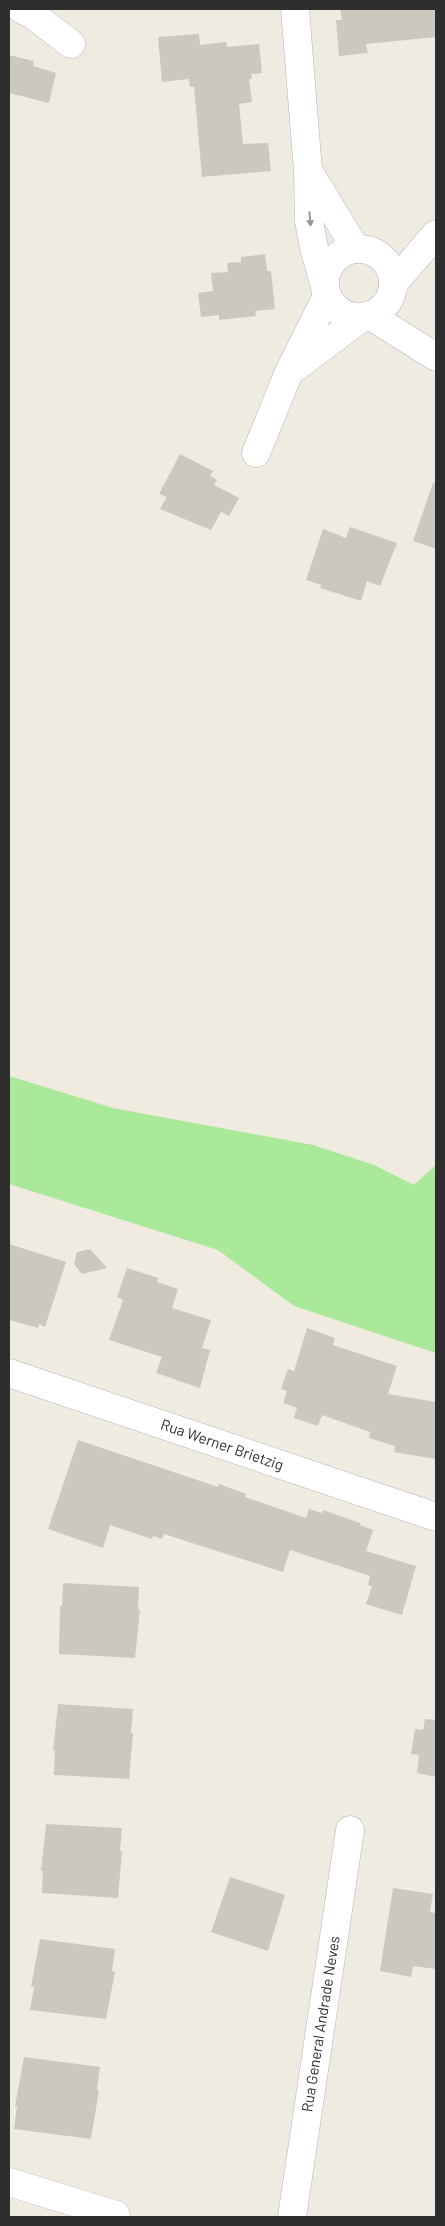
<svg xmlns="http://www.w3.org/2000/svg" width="445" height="2226" font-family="Barlow,sans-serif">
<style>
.green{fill:#aae89a}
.building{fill:#cbc9be}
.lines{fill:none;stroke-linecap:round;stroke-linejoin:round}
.minor-casing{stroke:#b4b4c2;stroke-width:29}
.minor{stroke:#fff;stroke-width:28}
.oneway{fill:#969696}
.labels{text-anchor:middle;stroke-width:4;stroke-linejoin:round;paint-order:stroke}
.street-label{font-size:15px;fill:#2e2e2e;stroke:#fff}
</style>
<rect width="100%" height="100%" fill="#efebe0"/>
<!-- green -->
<path class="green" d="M 9,1076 L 113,1108 L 313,1145 L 374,1165 L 414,1185 L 436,1165 L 436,1353 L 294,1306 L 218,1250 L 9,1184 Z"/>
<!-- building -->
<g class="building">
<path d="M 340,9 L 436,9 L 436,37 L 366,44 L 368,53 L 339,56 L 336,20 L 342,20 Z"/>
<path d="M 199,34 L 200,45 L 226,42 L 227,47 L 259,44 L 262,73 L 251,74 L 252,79 L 249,79 L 252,102 L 239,104 L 243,144 L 268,143 L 271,171 L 202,177 L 194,87 L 190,87 L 189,79 L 162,82 L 158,37 Z"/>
<path d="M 9,55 L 34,61 L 33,66 L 56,73 L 49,103 L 9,93 Z"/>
<path d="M 265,254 L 267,271 L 271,271 L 275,309 L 255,311 L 256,316 L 219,320 L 219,315 L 201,317 L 198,293 L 213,291 L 211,273 L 228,272 L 227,263 L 241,262 L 241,257 Z"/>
<path d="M 180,454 L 213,471 L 210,476 L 217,480 L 214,485 L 239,498 L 229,516 L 221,512 L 211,530 L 160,509 L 167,497 L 159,494 Z"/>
<path d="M 433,483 L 436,483 L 436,549 L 413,541 Z"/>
<path d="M 350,527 L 397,543 L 380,586 L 367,581 L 361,601 L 320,588 L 321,585 L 306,580 L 323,529 L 346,538 Z"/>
<path d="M 9,1244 L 66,1262 L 45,1327 L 39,1324 L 38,1328 L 9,1320 Z"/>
<path d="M 90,1249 L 107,1268 L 82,1274 L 74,1264 L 77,1252 Z"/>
<path d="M 127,1268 L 158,1278 L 157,1282 L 178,1289 L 172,1308 L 211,1320 L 202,1348 L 210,1350 L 200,1388 L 156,1373 L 162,1357 L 109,1340 L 123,1300 L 117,1297 Z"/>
<path d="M 307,1328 L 335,1338 L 333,1345 L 397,1366 L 388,1394 L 436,1402 L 436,1459 L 394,1452 L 395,1446 L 369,1438 L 370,1432 L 322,1415 L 318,1426 L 294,1418 L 297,1408 L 283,1403 L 287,1391 L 281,1389 L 288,1369 L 294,1371 Z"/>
<path d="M 78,1440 L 218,1487 L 219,1484 L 246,1494 L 245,1497 L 306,1518 L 309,1509 L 322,1513 L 323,1510 L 360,1523 L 360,1525 L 373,1530 L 366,1551 L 416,1566 L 402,1615 L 366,1604 L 372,1586 L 368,1585 L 370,1576 L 290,1550 L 283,1572 L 164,1534 L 162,1539 L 153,1536 L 152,1539 L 110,1525 L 103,1548 L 48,1529 Z"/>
<path d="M 63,1583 L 139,1587 L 138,1609 L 140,1610 L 135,1658 L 59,1654 L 60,1606 L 62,1606 Z"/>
<path d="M 58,1704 L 133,1709 L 131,1733 L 133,1733 L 129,1779 L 54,1775 L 55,1750 L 53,1751 Z"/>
<path d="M 425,1719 L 436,1720 L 436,1777 L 417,1773 L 419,1755 L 411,1754 L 415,1729 L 423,1730 Z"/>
<path d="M 46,1824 L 122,1828 L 120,1851 L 122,1851 L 118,1898 L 42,1893 L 43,1871 L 41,1871 Z"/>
<path d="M 230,1877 L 285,1895 L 268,1951 L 211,1932 Z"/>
<path d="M 393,1888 L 433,1894 L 430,1912 L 436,1913 L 436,1969 L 413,1966 L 411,1977 L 380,1971 Z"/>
<path d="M 40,1939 L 115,1949 L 112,1971 L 115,1972 L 106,2019 L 30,2010 L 34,1987 L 31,1986 Z"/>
<path d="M 24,2057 L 100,2067 L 97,2090 L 99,2090 L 91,2139 L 14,2129 L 17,2106 L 15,2106 Z"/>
</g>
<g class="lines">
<!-- minor casing -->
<g class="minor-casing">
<g id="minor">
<path d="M 21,9 L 33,15 L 71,44"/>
<path d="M 295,9 L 308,171 L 309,221 L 314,248 L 325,286"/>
<path d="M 309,172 L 356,249"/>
<circle cx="359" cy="283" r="34"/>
<path d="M 393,284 L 436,234"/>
<path d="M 369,315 L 436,357"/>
<path d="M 296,367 L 361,318"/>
<path d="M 256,453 L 289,372 L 327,296"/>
<path d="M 9,1373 L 436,1517"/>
<path d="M 9,2182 L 116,2215"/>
<path d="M 292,2217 L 350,1830"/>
</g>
</g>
<!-- minor -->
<use href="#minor" class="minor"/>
</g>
<!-- one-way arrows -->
<defs><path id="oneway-solid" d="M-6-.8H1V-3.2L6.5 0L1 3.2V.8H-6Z" transform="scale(1.25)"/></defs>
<use class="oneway" href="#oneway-solid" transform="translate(310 219) rotate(85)"/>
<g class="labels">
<!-- street labels -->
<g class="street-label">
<text transform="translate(222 1445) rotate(19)" y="5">Rua Werner Brietzig</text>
<text transform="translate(321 2024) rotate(-81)" y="5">Rua General Andrade Neves</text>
</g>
</g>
<!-- border -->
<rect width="445" height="2226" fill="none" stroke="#2e2e2e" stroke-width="20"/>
</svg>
